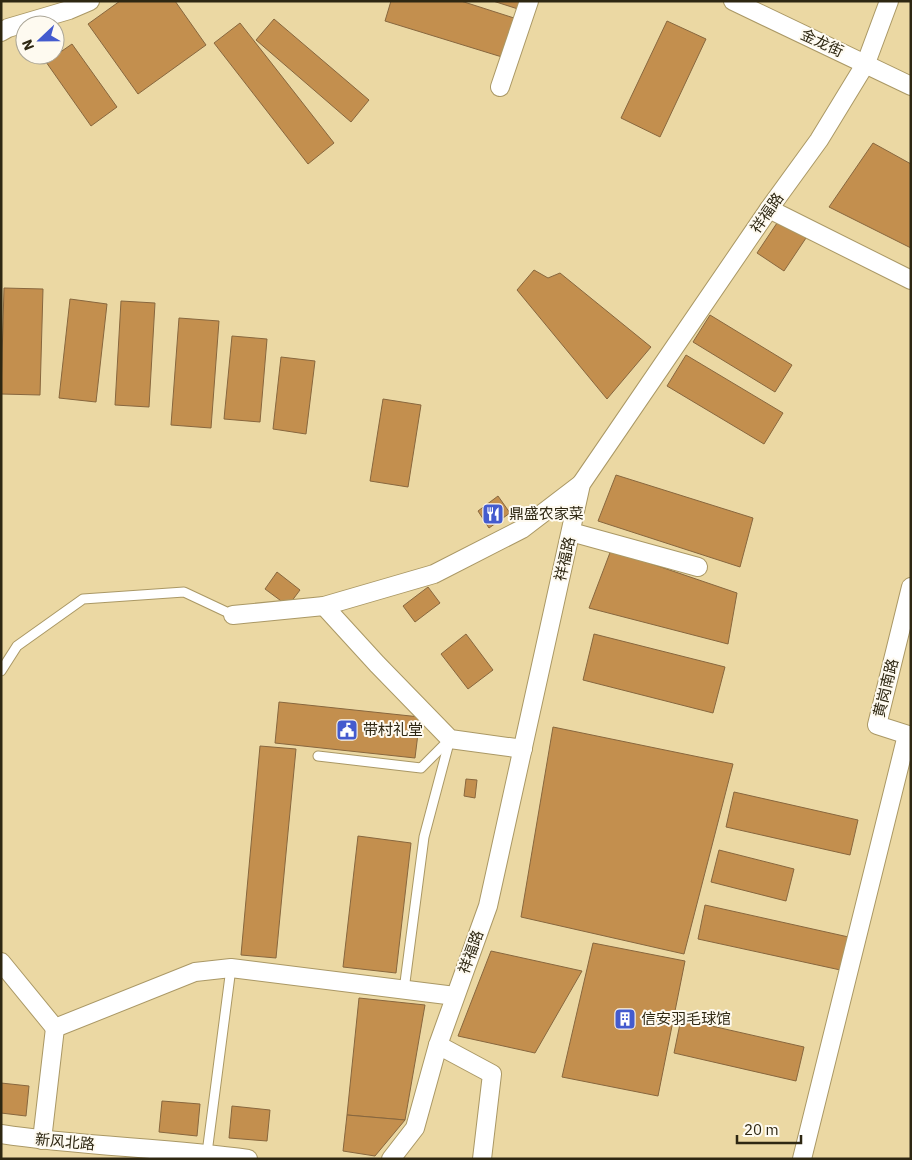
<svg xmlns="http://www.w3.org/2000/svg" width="912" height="1160" font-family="'IBM Plex Sans','Noto Sans SC',sans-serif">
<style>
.building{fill:#c38f4e;stroke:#88673e}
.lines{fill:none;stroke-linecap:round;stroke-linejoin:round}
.service-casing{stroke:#aa9865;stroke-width:11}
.minor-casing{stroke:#aa9865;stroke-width:20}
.service{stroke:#fff;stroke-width:9}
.minor{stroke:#fff;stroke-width:18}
.labels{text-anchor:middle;stroke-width:4;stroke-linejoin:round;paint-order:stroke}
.street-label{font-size:15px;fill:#2e2712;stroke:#fefaf0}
.poi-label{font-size:15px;fill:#2e2712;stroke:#fefaf0;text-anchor:start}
</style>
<rect width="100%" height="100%" fill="#ebd8a3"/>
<!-- building -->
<g class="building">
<path d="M 120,1 L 175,1 L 206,45 L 138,94 L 88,24 Z"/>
<path d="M 391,1 L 461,1 L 514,18 L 502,57 L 385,21 Z"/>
<path d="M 493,1 L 520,1 L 518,9 Z"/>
<path d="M 274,19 L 369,100 L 351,122 L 256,40 Z"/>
<path d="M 667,21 L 706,39 L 660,137 L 621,118 Z"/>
<path d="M 240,23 L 334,143 L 308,164 L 214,43 Z"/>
<path d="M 72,44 L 117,107 L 91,126 L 46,62 Z"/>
<path d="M 873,143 L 911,164 L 911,248 L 829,207 Z"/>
<path d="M 779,220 L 806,238 L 784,271 L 757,253 Z"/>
<path d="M 534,270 L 548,278 L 560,273 L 651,347 L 607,399 L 517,290 Z"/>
<path d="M 4,288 L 43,289 L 40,395 L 1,394 Z"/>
<path d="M 70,299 L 107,304 L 96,402 L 59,398 Z"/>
<path d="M 121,301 L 155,303 L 149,407 L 115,405 Z"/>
<path d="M 710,315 L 792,365 L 775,392 L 693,342 Z"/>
<path d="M 179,318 L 219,321 L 211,428 L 171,425 Z"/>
<path d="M 232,336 L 267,339 L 260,422 L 224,419 Z"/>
<path d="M 686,355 L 783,413 L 764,444 L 667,386 Z"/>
<path d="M 281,357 L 315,361 L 306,434 L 273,429 Z"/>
<path d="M 383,399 L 421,405 L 408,487 L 370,481 Z"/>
<path d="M 616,475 L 753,518 L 740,567 L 598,521 Z"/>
<path d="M 498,496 L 510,513 L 489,528 L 478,511 Z"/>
<path d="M 611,550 L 737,593 L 728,644 L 589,608 Z"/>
<path d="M 277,572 L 300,590 L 288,606 L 265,589 Z"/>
<path d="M 428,587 L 440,603 L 415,622 L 403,606 Z"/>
<path d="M 466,634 L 493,670 L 468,689 L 441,654 Z"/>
<path d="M 594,634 L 725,667 L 713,713 L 583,680 Z"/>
<path d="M 279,702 L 420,717 L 415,758 L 275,743 Z"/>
<path d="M 553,727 L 733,764 L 684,954 L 521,917 Z"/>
<path d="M 260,746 L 296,749 L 276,958 L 241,955 Z"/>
<path d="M 466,779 L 477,780 L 475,798 L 464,796 Z"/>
<path d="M 734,792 L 858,820 L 850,855 L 726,827 Z"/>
<path d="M 358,836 L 411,843 L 396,973 L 343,967 Z"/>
<path d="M 719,850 L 794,869 L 786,901 L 711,882 Z"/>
<path d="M 705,905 L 853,938 L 845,971 L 698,939 Z"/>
<path d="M 593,943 L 685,961 L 658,1096 L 562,1077 Z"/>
<path d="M 491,951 L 582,971 L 535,1053 L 458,1036 Z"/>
<path d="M 359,998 L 425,1005 L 405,1120 L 347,1115 Z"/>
<path d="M 681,1019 L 804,1047 L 796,1081 L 674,1053 Z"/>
<path d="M 1,1083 L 29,1086 L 26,1116 L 1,1113 Z"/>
<path d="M 162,1101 L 200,1104 L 197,1136 L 159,1132 Z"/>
<path d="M 232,1106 L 270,1110 L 267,1141 L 229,1138 Z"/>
<path d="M 347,1115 L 405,1120 L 375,1156 L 343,1151 Z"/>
</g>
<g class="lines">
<!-- service casing -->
<g class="service-casing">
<g id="service">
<path d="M 1,671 L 17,646 L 83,599 L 184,592 L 233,615"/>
<path d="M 318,756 L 421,768 L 450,739"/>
<path d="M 404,990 L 424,837 L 450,739"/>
<path d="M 207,1153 L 231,968"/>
</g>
</g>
<!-- minor casing -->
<g class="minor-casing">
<g id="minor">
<path d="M 733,1 L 911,86"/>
<path d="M 1,32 L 8,28 L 69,10 L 90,1"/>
<path d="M 500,87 L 529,1"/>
<path d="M 769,209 L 911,280"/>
<path d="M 571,532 L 698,567"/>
<path d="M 911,587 L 877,725 L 911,736"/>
<path d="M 324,606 L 377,664 L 450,739 L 523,749"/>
<path d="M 233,615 L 324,606 L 434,574 L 522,529 L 581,484"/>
<path d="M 1,962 L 55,1028 L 195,972 L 231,968 L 455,996"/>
<path d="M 438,1045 L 492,1074 L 482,1159"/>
<path d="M 1,1134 C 83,1147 166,1147 248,1159"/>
<path d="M 42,1140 L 55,1028"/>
<path d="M 391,1159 L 415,1128 L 438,1045 L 488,906 L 581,484 L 769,209 L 819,140 L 866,63 L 889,1"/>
<path d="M 802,1159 L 907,735"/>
</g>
</g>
<!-- service -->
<use href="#service" class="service"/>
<!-- minor -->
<use href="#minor" class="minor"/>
</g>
<!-- icons -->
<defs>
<g id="restaurant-square" transform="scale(1.125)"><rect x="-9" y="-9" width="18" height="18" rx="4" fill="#445bce" stroke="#fefaf0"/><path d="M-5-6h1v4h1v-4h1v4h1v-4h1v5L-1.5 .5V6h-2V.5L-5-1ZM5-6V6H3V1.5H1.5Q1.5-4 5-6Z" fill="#fff"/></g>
<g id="civic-square" transform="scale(1.125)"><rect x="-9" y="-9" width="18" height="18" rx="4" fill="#445bce" stroke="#fefaf0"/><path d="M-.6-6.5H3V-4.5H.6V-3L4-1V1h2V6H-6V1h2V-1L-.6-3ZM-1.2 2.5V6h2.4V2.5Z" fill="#fff"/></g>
<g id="building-square" transform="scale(1.125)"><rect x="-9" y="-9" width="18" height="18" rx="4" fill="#445bce" stroke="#fefaf0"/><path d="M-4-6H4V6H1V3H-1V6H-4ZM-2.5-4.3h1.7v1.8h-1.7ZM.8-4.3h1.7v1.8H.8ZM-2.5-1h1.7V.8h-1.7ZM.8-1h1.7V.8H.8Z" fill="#fff"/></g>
</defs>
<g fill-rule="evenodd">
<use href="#restaurant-square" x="493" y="514"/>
<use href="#civic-square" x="347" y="730"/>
<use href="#building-square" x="625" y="1019"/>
</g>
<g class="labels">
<!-- street labels -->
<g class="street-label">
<text transform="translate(822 43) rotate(25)" y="5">金龙街</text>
<text transform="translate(767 213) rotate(-55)" y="5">祥福路</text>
<text transform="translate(565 559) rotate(-77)" y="5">祥福路</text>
<text transform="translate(886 688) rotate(-76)" y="5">黄岗南路</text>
<text transform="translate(471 952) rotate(-70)" y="5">祥福路</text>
<text transform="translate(65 1142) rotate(5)" y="5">新风北路</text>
</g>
<!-- poi labels -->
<g class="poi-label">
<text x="509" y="519">鼎盛农家菜</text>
<text x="363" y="735">带村礼堂</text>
<text x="641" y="1024">信安羽毛球馆</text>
</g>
</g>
<!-- border -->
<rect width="912" height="1160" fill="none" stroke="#2e2712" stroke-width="5"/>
<!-- north arrow -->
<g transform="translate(40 40) rotate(248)"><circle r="24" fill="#fefaf0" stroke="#aba697"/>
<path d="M0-4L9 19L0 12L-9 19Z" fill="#445bce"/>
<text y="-8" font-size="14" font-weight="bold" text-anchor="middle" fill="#2e2712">N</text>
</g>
<!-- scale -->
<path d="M737 1135v8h64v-8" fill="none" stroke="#2e2712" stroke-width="2.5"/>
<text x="744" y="1135" font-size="15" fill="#2e2712" stroke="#fefaf0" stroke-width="4" paint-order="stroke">20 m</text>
</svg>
